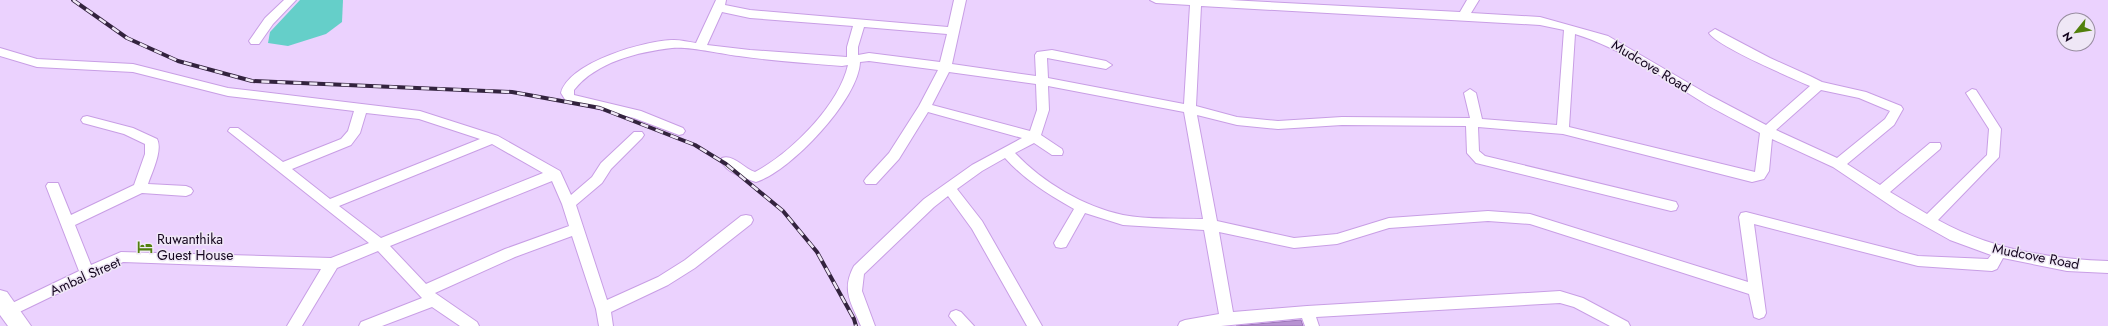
<svg xmlns="http://www.w3.org/2000/svg" width="2108" height="326" font-family="Jost,sans-serif">
<style>
.water{fill:#65cfc9}
.building{fill:#b792d1;stroke:#9d76b9}
.lines{fill:none;stroke-linecap:round;stroke-linejoin:round}
.minor-casing{stroke:#c89ee5;stroke-width:2}
.highway-casing{stroke:#c89ee5;stroke-width:2}
.minor{fill:#fff;fill-rule:evenodd}
.highway{fill:#fff;fill-rule:evenodd}
.rail-casing{stroke:#33233e;stroke-width:4}
.rail{stroke:#efe7f6;stroke-width:2.5;stroke-dasharray:8;stroke-linecap:butt}
.labels{text-anchor:middle;stroke-width:3;stroke-linejoin:round;paint-order:stroke}
.street-label{font-size:14px;fill:#15061f;stroke:#efe7f6}
.poi-label{font-size:14px;fill:#15061f;stroke:#efe7f6;text-anchor:start}
</style>
<rect width="100%" height="100%" fill="#ebd2fe"/>
<!-- water -->
<path class="water" d="M 300,0 L 343,0 L 342,22 L 326,34 L 288,46 L 268,43 L 270,32 Z"/>
<!-- building -->
<path class="building" d="M 1301,320 L 1303,326 L 1236,326 Z"/>
<g class="lines">
<!-- minor casing -->
<g class="minor-casing">
<g id="minor">
<path d="M 284,0 L 296,0 L 273,24 L 259,44 L 251,44 L 249,41 L 265,18 Z"/>
<path d="M 716,0 L 726,0 L 725,5 L 750,10 L 948,27 L 954,0 L 966,0 L 952,64 L 1036,76 L 1035,55 L 1037,52 L 1052,50 L 1106,61 L 1112,65 L 1106,69 L 1047,58 L 1048,78 L 1184,104 L 1190,5 L 1156,3 L 1150,0 L 1229,0 L 1460,12 L 1467,0 L 1479,0 L 1471,13 L 1540,17 L 1608,36 L 1709,95 L 1766,125 L 1810,86 C 1792,78 1718,47 1709,33 L 1715,29 L 1770,58 L 1810,76 L 1822,82 L 1866,92 L 1901,106 L 1903,109 L 1894,125 L 1847,164 L 1880,185 L 1930,143 L 1940,143 L 1941,146 L 1940,149 L 1890,192 L 1927,214 L 1987,155 L 1989,129 L 1966,93 L 1972,89 L 1976,90 L 2001,129 L 1999,157 L 1938,220 C 1990,249 2048,259 2108,261 L 2108,273 L 2067,271 L 2003,258 L 1997,269 L 1992,271 L 1918,266 L 1754,224 L 1766,313 L 1764,317 L 1759,319 L 1754,317 L 1749,294 L 1530,224 L 1488,221 L 1389,228 L 1337,244 L 1294,248 L 1219,232 L 1233,312 L 1307,306 L 1560,291 L 1583,298 L 1628,322 L 1630,326 L 1610,326 L 1574,307 L 1560,303 L 1316,317 L 1319,326 L 1305,326 L 1302,318 L 1221,326 L 1178,326 L 1180,322 L 1185,320 L 1219,314 L 1204,230 L 1123,225 L 1085,213 L 1066,247 L 1061,248 L 1056,247 L 1054,243 L 1074,209 C 1049,195 1025,180 1005,158 L 982,171 L 957,189 L 982,221 L 1042,326 L 1027,326 L 972,229 L 948,196 L 934,207 L 864,274 L 862,291 L 875,326 L 861,326 C 851,303 841,290 854,266 L 924,199 L 972,165 L 1022,138 L 928,112 L 899,159 L 876,184 L 866,184 L 864,181 L 866,178 L 889,153 L 919,106 L 938,70 L 869,61 L 860,62 C 859,99 790,172 756,182 C 744,178 727,173 721,161 L 722,158 C 734,154 744,169 755,172 C 791,153 839,105 848,65 L 842,66 C 808,63 773,61 739,56 C 722,54 688,46 672,48 C 638,52 596,62 574,90 L 574,95 L 641,111 L 683,128 L 685,131 L 683,134 L 679,135 L 634,118 L 566,101 L 561,93 C 569,62 646,40 674,40 C 681,40 689,42 696,43 ZM 1201,6 L 1540,25 L 1564,30 L 1557,125 L 1482,119 L 1476,93 L 1470,89 L 1464,93 L 1470,118 L 1342,117 L 1278,121 L 1237,117 L 1196,106 ZM 722,12 L 750,18 L 853,26 L 847,47 L 847,57 L 750,50 L 707,45 ZM 864,27 L 947,34 L 940,62 L 869,53 L 858,55 L 858,47 ZM 1575,34 C 1620,48 1659,75 1699,100 C 1718,112 1740,122 1760,133 L 1755,172 L 1569,127 ZM 949,72 L 1036,84 L 1037,110 L 1030,131 L 932,105 ZM 1048,86 L 1184,112 L 1203,219 C 1177,218 1148,220 1123,215 C 1084,207 1042,182 1015,153 L 1034,143 L 1052,155 L 1062,155 L 1063,152 L 1062,149 L 1041,135 L 1049,110 ZM 1821,90 L 1859,98 L 1890,111 L 1885,119 L 1837,158 L 1776,130 ZM 1197,115 L 1237,125 L 1278,129 L 1342,125 L 1466,126 L 1467,153 L 1476,163 L 1671,211 L 1676,210 L 1678,206 L 1676,202 L 1485,156 L 1479,151 L 1478,127 L 1563,134 L 1752,182 L 1764,179 L 1769,171 L 1772,139 L 1833,167 L 1900,212 L 1950,240 L 1991,255 L 1988,259 L 1918,256 L 1746,212 L 1741,213 L 1739,217 L 1748,282 L 1530,214 L 1488,211 L 1389,218 L 1337,234 L 1294,238 L 1217,221 Z"/>
<path d="M 0,48 L 37,59 L 133,64 L 228,88 L 420,111 L 498,136 L 560,171 L 571,195 L 592,177 L 601,163 L 634,132 L 642,132 L 644,135 L 642,138 L 611,169 L 602,183 L 576,205 L 607,300 L 658,277 L 685,260 L 741,216 L 746,215 L 751,216 L 753,220 L 751,224 L 695,268 L 668,285 L 611,312 L 613,326 L 599,326 L 596,309 L 572,236 L 515,257 L 435,293 L 477,322 L 479,326 L 460,326 L 432,307 L 382,326 L 359,326 L 361,322 L 422,298 L 378,251 L 337,268 L 302,326 L 287,326 L 321,269 L 123,262 L 9,317 L 4,315 L 2,311 L 4,307 L 79,271 L 46,186 L 48,183 L 58,183 L 71,215 L 134,185 L 145,154 L 145,144 L 124,134 L 83,123 L 81,120 L 83,117 L 87,116 L 133,128 L 157,139 C 163,150 152,172 148,184 L 186,186 L 191,188 L 193,191 L 191,194 L 186,196 L 142,193 L 75,225 L 91,265 L 121,252 L 331,258 L 369,243 L 228,131 L 230,128 L 238,128 L 283,162 L 341,139 L 348,131 L 354,111 L 228,96 L 133,72 L 37,67 L 0,56 ZM 366,113 L 419,119 L 480,139 L 330,199 L 292,169 L 351,145 L 360,133 ZM 492,144 L 543,173 L 381,238 L 339,206 ZM 552,181 L 562,204 L 569,226 L 505,249 L 426,284 L 390,246 Z"/>
<path d="M 956,310 L 961,312 L 974,326 L 957,326 L 949,316 L 951,312 Z"/>
</g>
</g>
<!-- highway casing -->
<g class="highway-casing">
<path id="highway" d="M 0,290 L 7,292 L 31,326 L 8,326 L 0,315 Z"/>
</g>
<!-- minor -->
<use href="#minor" class="minor"/>
<!-- highway -->
<use href="#highway" class="highway"/>
<!-- rail casing -->
<g class="rail-casing">
<path id="rail" d="M 73,0 L 127,38 L 178,61 L 252,81 L 512,92 L 600,108 L 695,145 L 726,164 L 783,211 L 817,252 L 854,319 L 856,326"/>
</g>
<!-- rail -->
<use href="#rail" class="rail"/>
</g>
<!-- icons -->
<defs>
<g id="hotel-bare" transform="scale(1.2)"><path d="M-6-4.5h1.5V1H6V5H4.5V3h-9V5H-6ZM-4 0a1.8 1.8 0 1 1 3.6 0ZM.5 0V-2.5h3Q6-2.5 6 0Z" fill="#52800c" stroke="#efe7f6" stroke-width="2.5" paint-order="stroke"/></g>
</defs>
<g fill-rule="evenodd">
<use href="#hotel-bare" x="145" y="247"/>
</g>
<g class="labels">
<!-- street labels -->
<g class="street-label">
<text transform="translate(1651 66) rotate(31)" y="5">Mudcove Road</text>
<text transform="translate(2036 256) rotate(11)" y="5">Mudcove Road</text>
<text transform="translate(85 276) rotate(-24)" y="5">Ambal Street</text>
</g>
<!-- poi labels -->
<g class="poi-label">
<text x="157" y="244">Ruwanthika<tspan x="157" dy="16">Guest House</tspan></text>
</g>
</g>
<!-- north arrow -->
<g transform="translate(2076 32) rotate(240)"><circle r="19" fill="#efe7f6" stroke="#988da0"/>
<path d="M0-3L7 15L0 10L-7 15Z" fill="#52800c"/>
<text y="-6" font-size="11" font-weight="bold" text-anchor="middle" fill="#15061f">N</text>
</g>
</svg>
